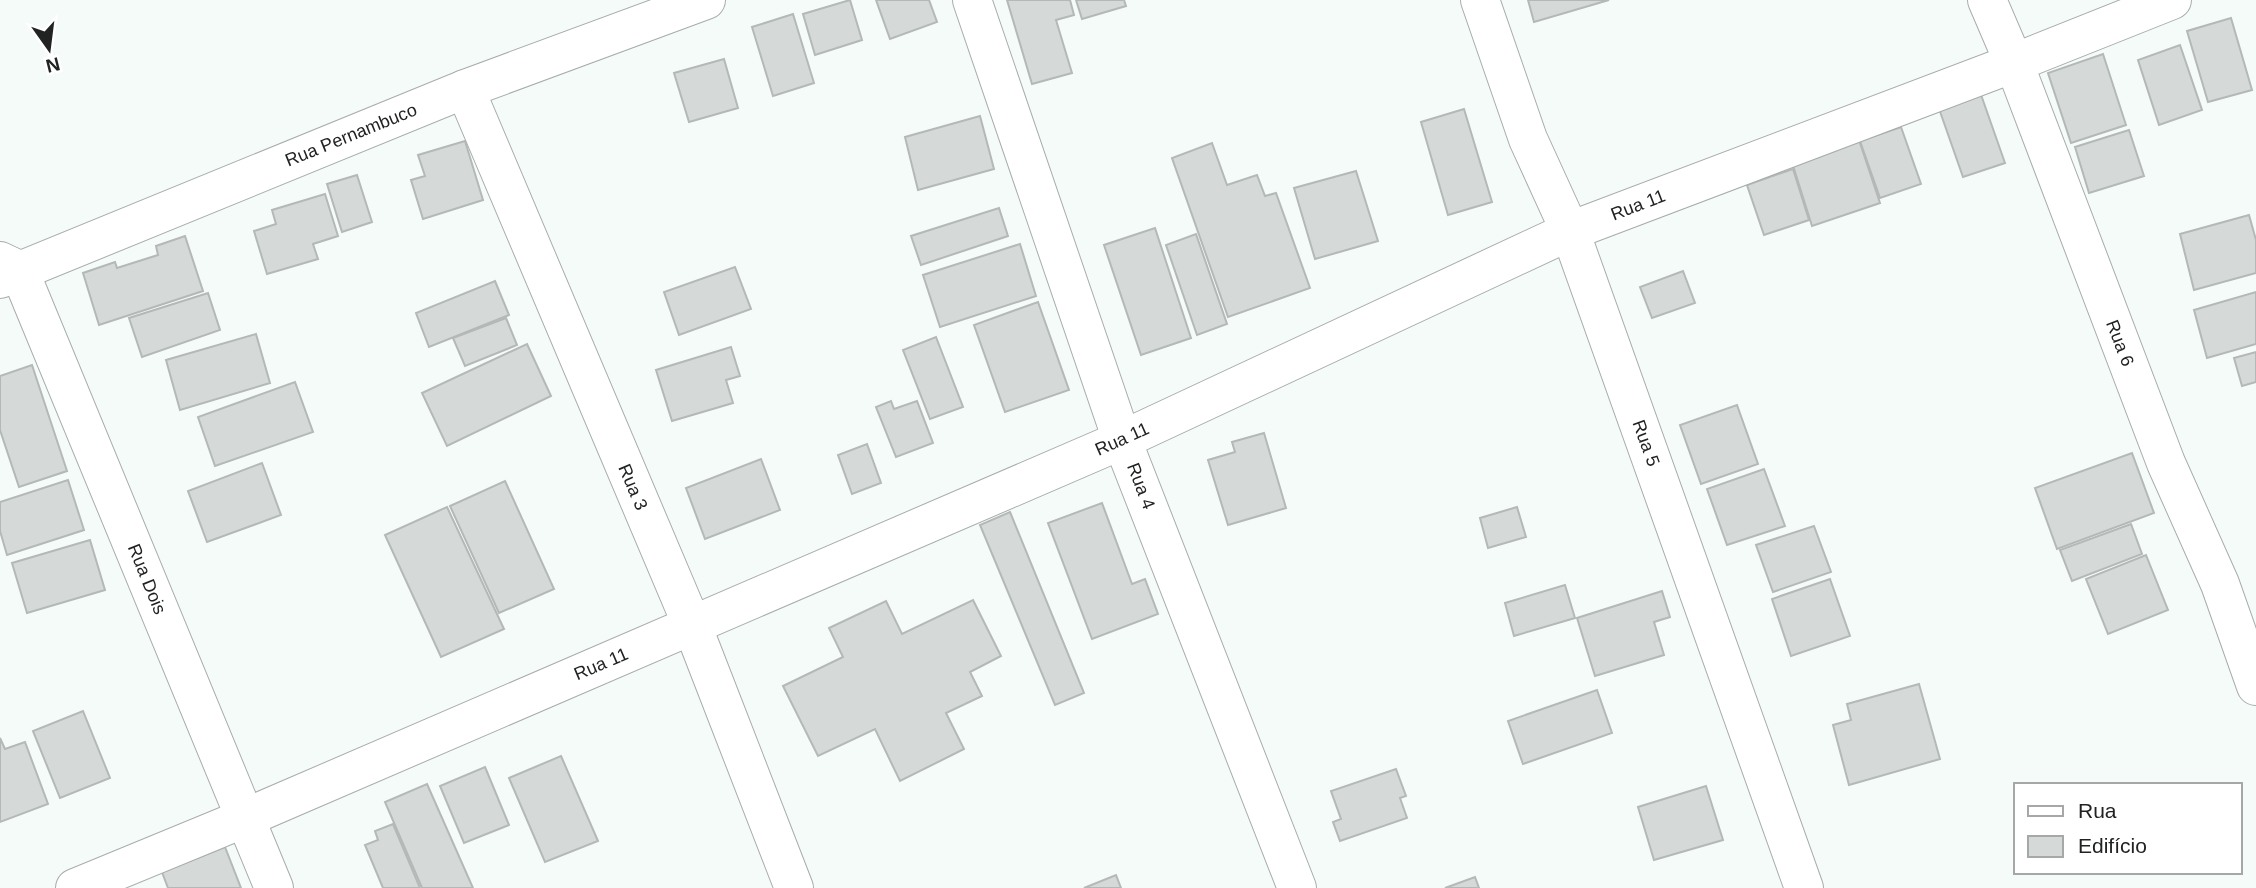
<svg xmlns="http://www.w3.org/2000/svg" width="2256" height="888" font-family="Arial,sans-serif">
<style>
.building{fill:#d5dad8;stroke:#b4b9b7;stroke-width:2}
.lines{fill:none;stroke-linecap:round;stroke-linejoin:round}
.minor-casing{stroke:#a8adab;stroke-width:40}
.minor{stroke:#fff;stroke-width:38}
.labels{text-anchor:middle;stroke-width:5;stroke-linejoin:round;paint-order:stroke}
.street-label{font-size:18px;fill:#212322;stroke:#fff}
</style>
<rect width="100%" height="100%" fill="#f5fbf8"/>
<!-- building -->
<g class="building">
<path d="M 850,0 L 862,40 L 815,55 L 803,14 Z"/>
<path d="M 876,0 L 929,0 L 937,22 L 890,39 Z"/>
<path d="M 1007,0 L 1070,0 L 1074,15 L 1056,20 L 1072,73 L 1032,84 Z"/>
<path d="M 1076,0 L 1124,0 L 1126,6 L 1082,19 Z"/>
<path d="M 1528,0 L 1609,0 L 1534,22 Z"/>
<path d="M 793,14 L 814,83 L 773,96 L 752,27 Z"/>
<path d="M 2231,18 L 2252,90 L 2208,102 L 2187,31 Z"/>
<path d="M 2180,45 L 2202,110 L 2159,125 L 2138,60 Z"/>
<path d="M 2103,54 L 2126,125 L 2071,143 L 2048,73 Z"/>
<path d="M 724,59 L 738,108 L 689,122 L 674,73 Z"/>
<path d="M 1979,89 L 2005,163 L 1963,177 L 1937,103 Z"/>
<path d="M 1464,109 L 1492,202 L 1448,215 L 1421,122 Z"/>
<path d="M 980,116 L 994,169 L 918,190 L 905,137 Z"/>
<path d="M 1901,127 L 1921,184 L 1880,198 L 1860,141 Z"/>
<path d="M 2129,130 L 2144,176 L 2089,193 L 2075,147 Z"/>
<path d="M 1857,134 L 1880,203 L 1812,226 L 1790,156 Z"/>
<path d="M 465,141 L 483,200 L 423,219 L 411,180 L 425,176 L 418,155 Z"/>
<path d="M 1212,143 L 1227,185 L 1257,175 L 1265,196 L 1276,193 L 1310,288 L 1228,317 L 1172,158 Z"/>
<path d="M 1793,169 L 1809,220 L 1764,235 L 1747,185 Z"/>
<path d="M 1356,171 L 1378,241 L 1315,259 L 1294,188 Z"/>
<path d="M 357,175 L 372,222 L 342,232 L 327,184 Z"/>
<path d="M 325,194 L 338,236 L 313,244 L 318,259 L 267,274 L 254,231 L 276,224 L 272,210 Z"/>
<path d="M 999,208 L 1008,236 L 921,265 L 911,236 Z"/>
<path d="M 2249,215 L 2256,240 L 2256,273 L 2194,290 L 2180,234 Z"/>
<path d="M 1155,228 L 1191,338 L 1141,355 L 1104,245 Z"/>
<path d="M 1196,234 L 1227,324 L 1197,335 L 1166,245 Z"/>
<path d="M 185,236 L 203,291 L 99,325 L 83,273 L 115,262 L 117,268 L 158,255 L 156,246 Z"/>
<path d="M 1020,244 L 1036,296 L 940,327 L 923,275 Z"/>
<path d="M 735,267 L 751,309 L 679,335 L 664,292 Z"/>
<path d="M 1683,271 L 1695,303 L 1652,318 L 1640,287 Z"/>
<path d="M 495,281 L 509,315 L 429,347 L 416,313 Z"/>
<path d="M 2256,292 L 2256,344 L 2207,358 L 2194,310 Z"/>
<path d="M 208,293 L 220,330 L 142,357 L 129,318 Z"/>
<path d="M 1038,302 L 1069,390 L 1005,412 L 974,325 Z"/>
<path d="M 506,318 L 517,345 L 465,366 L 453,338 Z"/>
<path d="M 256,334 L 270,383 L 180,410 L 166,360 Z"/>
<path d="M 936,337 L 963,407 L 930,419 L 903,350 Z"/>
<path d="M 527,344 L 551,396 L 447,446 L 422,393 Z"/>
<path d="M 731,347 L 740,376 L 726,380 L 733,403 L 672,421 L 656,370 Z"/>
<path d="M 2256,352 L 2256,382 L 2242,386 L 2234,358 Z"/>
<path d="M 32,365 L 67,471 L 19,487 L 0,430 L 0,376 Z"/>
<path d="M 295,382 L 313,432 L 215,466 L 198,417 Z"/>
<path d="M 891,401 L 894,409 L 917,401 L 933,443 L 896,457 L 876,407 Z"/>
<path d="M 1737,405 L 1758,464 L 1701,484 L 1680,425 Z"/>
<path d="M 1264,433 L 1286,508 L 1228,525 L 1208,460 L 1235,452 L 1232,442 Z"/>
<path d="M 867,444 L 881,483 L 852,494 L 838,455 Z"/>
<path d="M 2132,453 L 2154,513 L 2057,549 L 2035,488 Z"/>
<path d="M 761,459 L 780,510 L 705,539 L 686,488 Z"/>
<path d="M 262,463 L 281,515 L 207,542 L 188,491 Z"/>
<path d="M 1764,469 L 1785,526 L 1727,545 L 1707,489 Z"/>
<path d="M 68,480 L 84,530 L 7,555 L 0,531 L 0,502 Z"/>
<path d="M 505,481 L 554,589 L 499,613 L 450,506 Z"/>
<path d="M 1102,503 L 1132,584 L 1145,579 L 1158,614 L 1092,639 L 1048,523 Z"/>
<path d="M 447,507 L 504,629 L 441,657 L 385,535 Z"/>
<path d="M 1517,507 L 1526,537 L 1488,548 L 1480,518 Z"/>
<path d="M 1010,512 L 1084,693 L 1055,705 L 980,525 Z"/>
<path d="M 2131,524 L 2142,554 L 2072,581 L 2060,550 Z"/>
<path d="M 1814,526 L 1831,572 L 1773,592 L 1756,545 Z"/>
<path d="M 90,540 L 105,590 L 27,613 L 12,563 Z"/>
<path d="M 2146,555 L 2168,610 L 2108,634 L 2086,579 Z"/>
<path d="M 1830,579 L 1850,636 L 1791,656 L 1772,599 Z"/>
<path d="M 1565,585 L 1575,618 L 1514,636 L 1505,603 Z"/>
<path d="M 1662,591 L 1670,617 L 1654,622 L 1664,655 L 1595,676 L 1577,618 Z"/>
<path d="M 973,600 L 1001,656 L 970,672 L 982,696 L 946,713 L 964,749 L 900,781 L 875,729 L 818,756 L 783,686 L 843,657 L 829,628 L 886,601 L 902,634 Z"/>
<path d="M 1919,684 L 1940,759 L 1849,785 L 1833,725 L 1851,720 L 1847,704 Z"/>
<path d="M 1597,690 L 1612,733 L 1523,764 L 1508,721 Z"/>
<path d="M 83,711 L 110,778 L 60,798 L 33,731 Z"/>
<path d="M 0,738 L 5,749 L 25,742 L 48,804 L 0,822 Z"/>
<path d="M 561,756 L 598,841 L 545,862 L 509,778 Z"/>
<path d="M 485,767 L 509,825 L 464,843 L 440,786 Z"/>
<path d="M 1396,769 L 1406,796 L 1400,798 L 1407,818 L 1340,841 L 1333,822 L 1341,819 L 1331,791 Z"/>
<path d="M 427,784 L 473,888 L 422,888 L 385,802 Z"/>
<path d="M 1706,786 L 1723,840 L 1654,860 L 1638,807 Z"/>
<path d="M 393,824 L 420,888 L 383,888 L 365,845 L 378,840 L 375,831 Z"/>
<path d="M 225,847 L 241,888 L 168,888 L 162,872 Z"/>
<path d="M 1116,875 L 1121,888 L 1084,888 Z"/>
<path d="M 1475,877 L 1479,888 L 1445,888 Z"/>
</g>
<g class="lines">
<!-- minor casing -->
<g class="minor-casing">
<g id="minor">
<path d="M 972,0 L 1122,440 L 1297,888"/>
<path d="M 1480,0 L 1528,139 L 1570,231 L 1804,888"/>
<path d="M 1987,0 L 2014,63 L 2166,463 L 2220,584 L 2256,686"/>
<path d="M 465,89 L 692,625 L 794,888"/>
<path d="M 0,261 L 19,270 L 274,888"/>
<path d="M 0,279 L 465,89 L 706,0"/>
<path d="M 75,888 L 245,818 L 1122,440 L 1570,231 L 2014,63 L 2172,0"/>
</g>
</g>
<!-- minor -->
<use href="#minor" class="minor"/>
</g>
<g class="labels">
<!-- street labels -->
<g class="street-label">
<text transform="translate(351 135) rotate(-22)" y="6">Rua Pernambuco</text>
<text transform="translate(1638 205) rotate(-21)" y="6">Rua 11</text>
<text transform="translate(2120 343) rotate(69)" y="6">Rua 6</text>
<text transform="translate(1122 439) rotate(-24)" y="6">Rua 11</text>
<text transform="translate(1646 443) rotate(70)" y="6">Rua 5</text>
<text transform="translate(1141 486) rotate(69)" y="6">Rua 4</text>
<text transform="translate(633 487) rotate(67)" y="6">Rua 3</text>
<text transform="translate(147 579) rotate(68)" y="6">Rua Dois</text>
<text transform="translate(601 664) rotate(-23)" y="6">Rua 11</text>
</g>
</g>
<!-- legend -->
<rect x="2014" y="783" width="228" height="91" fill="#ffffff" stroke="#a6a7a7" stroke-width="2"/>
<rect x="2028" y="806" width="35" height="10" fill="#ffffff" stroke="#a6a7a7" stroke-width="2"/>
<text x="2078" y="818" font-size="21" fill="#212322">Rua</text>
<rect x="2028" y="836" width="35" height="21" fill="#d5dad8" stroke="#a6a7a7" stroke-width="2"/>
<text x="2078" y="853" font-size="21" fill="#212322">Edifício</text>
<!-- north arrow -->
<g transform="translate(49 49) rotate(166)" stroke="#ffffff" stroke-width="5" paint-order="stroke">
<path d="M0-5L12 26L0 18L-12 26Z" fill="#212322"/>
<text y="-10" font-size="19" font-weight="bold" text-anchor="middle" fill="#212322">N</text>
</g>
</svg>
